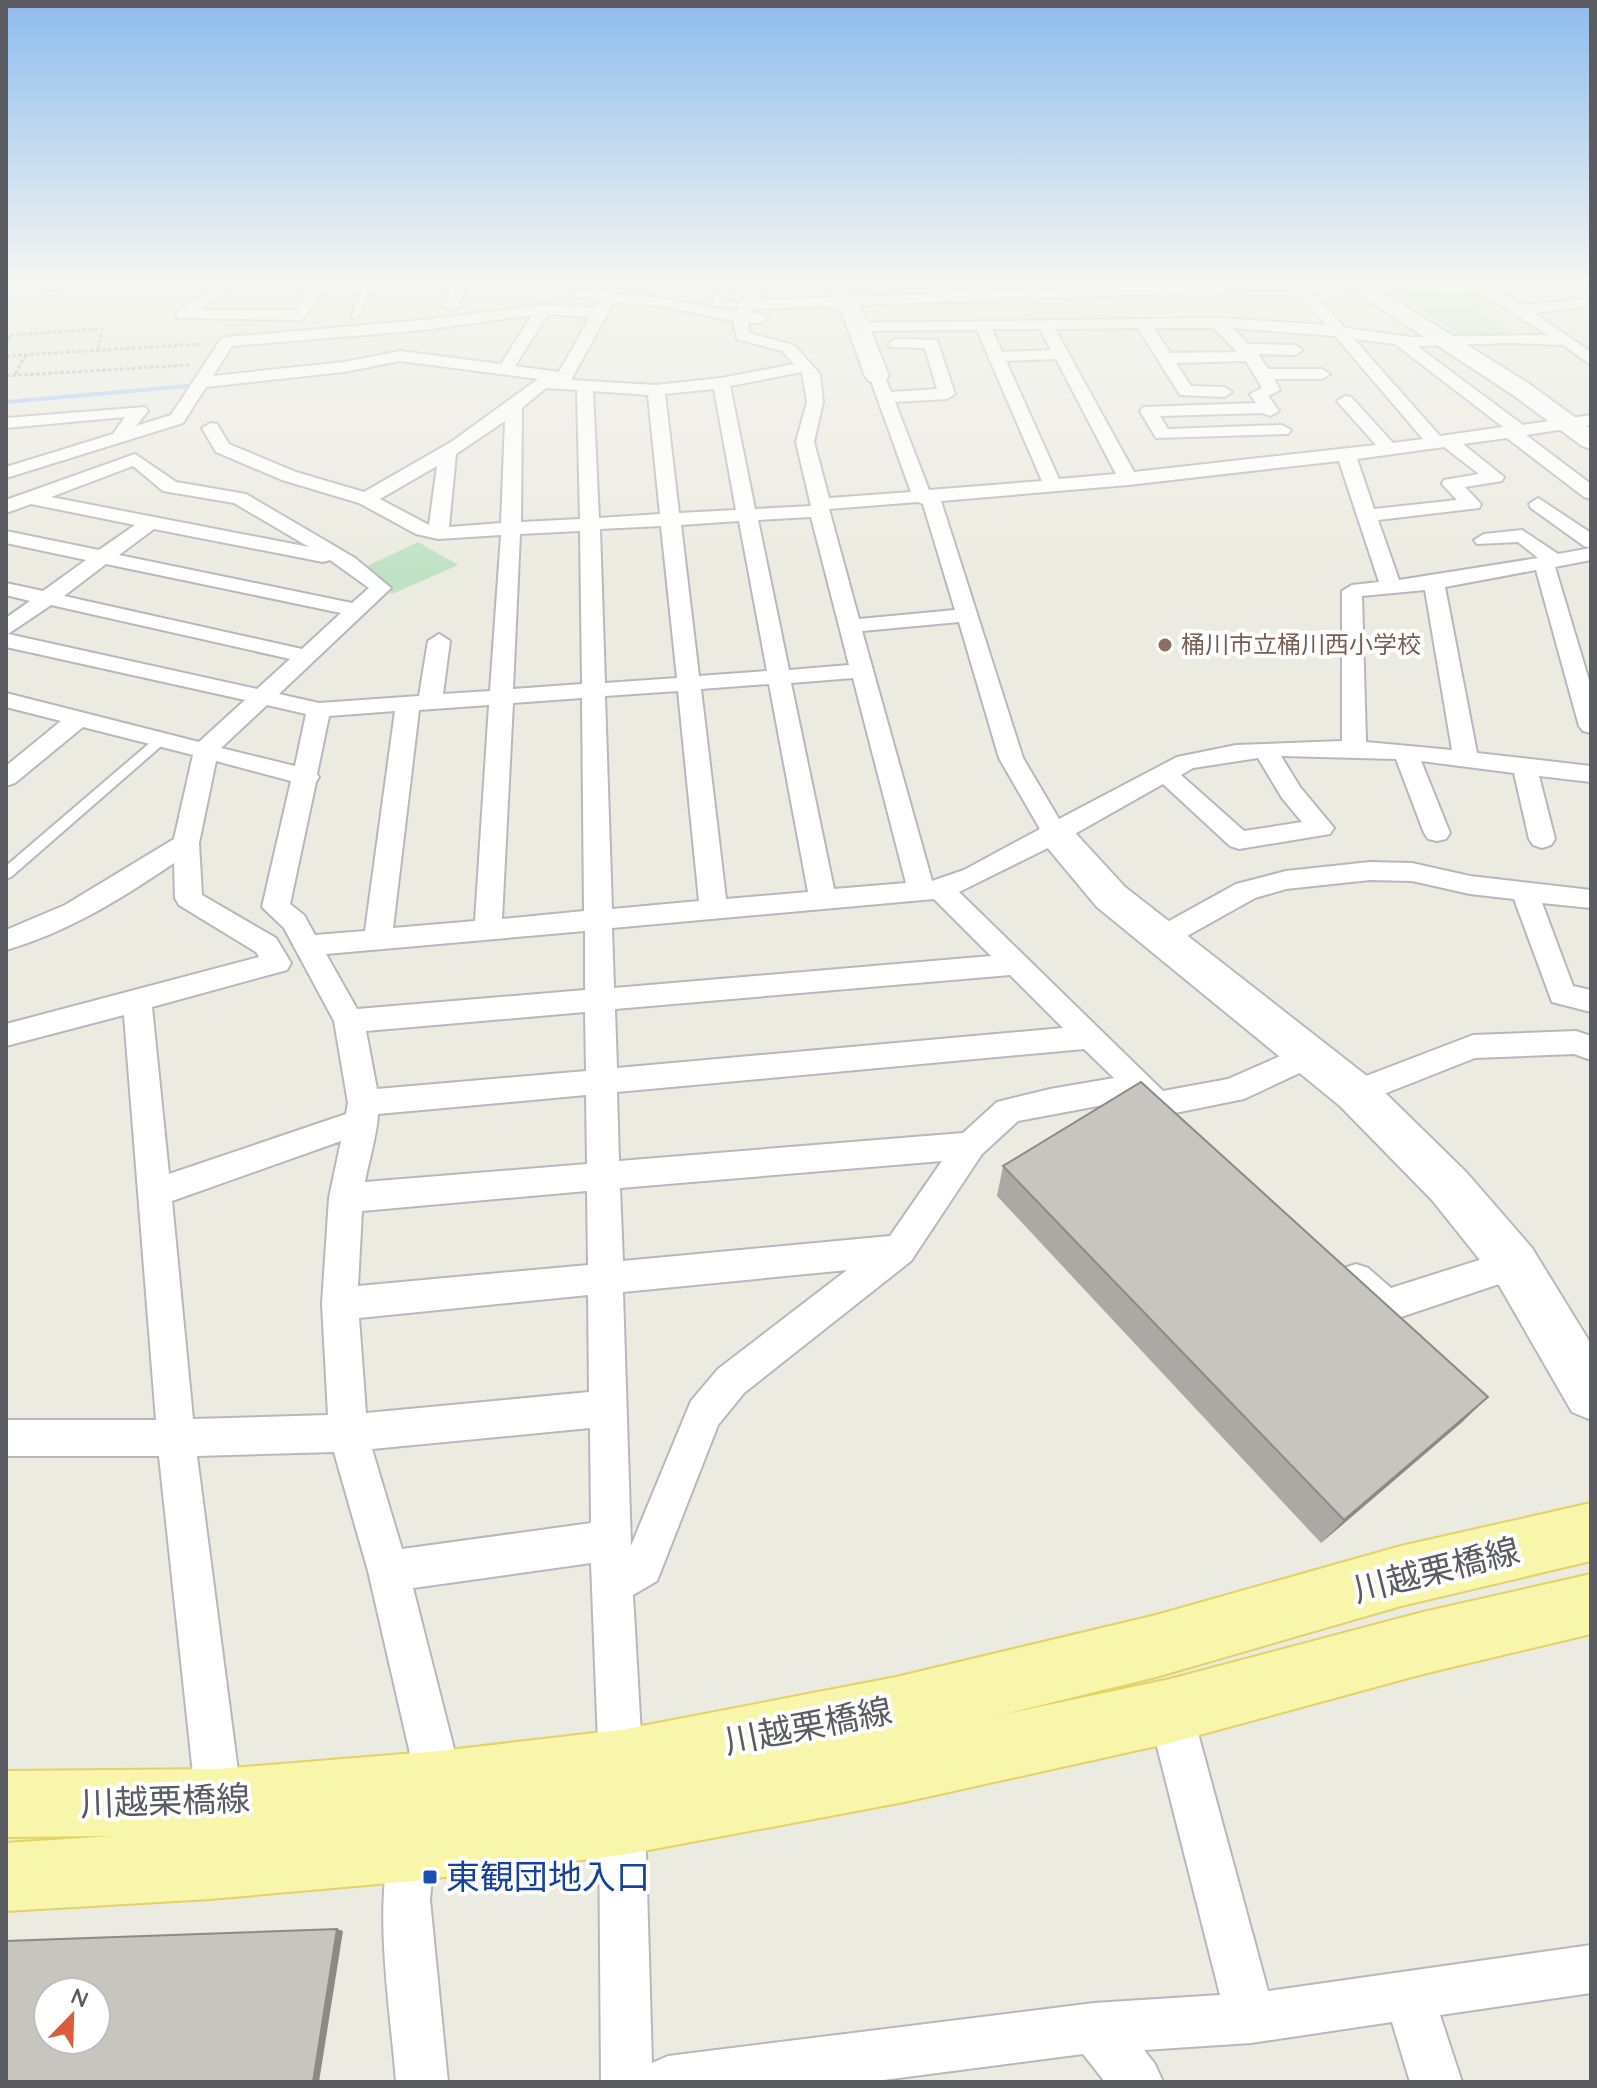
<svg xmlns="http://www.w3.org/2000/svg" width="1597" height="2088" font-family="Quicksand,'Noto Sans JP',sans-serif">
<style>
.green{fill:#c0e1c4}
.lines{fill:none;stroke-linecap:round;stroke-linejoin:round}
.stream{stroke:#a6c8f7;stroke-width:4}
.lane-casing{stroke:#b7b8bd;stroke-width:4}
.street-casing{stroke:#b7b8bd;stroke-width:4}
.secondary-casing{stroke:#b7b9bf;stroke-width:4}
.primary-casing{stroke:#e4d262;stroke-width:4}
.path{stroke:#9ac1aa;stroke-width:3;stroke-dasharray:4 2;stroke-linecap:butt}
.lane{fill:#fff;fill-rule:evenodd}
.street{fill:#fff;fill-rule:evenodd}
.secondary{fill:#fff;fill-rule:evenodd}
.primary{fill:#f7f6ab;fill-rule:evenodd}
.wall{fill:#aba9a3}
.shaded-wall{fill:#8b8a85}
.building{fill:#c7c5be;stroke:#8b8a85;stroke-width:2;fill-rule:evenodd}
.education-dot{fill:#8d6e63;stroke:#fff;stroke-width:3}
.transit-dot{fill:#1a4fb4;stroke:#fff;stroke-width:3}
.labels{text-anchor:middle;stroke-width:8;stroke-linejoin:round;paint-order:stroke}
.far-education-label{font-size:24px;fill:#785e54;stroke:#fff;text-anchor:start}
.near-street-label{font-size:34px;fill:#5a5c61;stroke:#fff}
.near-transit-label{font-size:34px;fill:#164399;stroke:#fff;text-anchor:start}
</style>
<rect width="100%" height="100%" fill="#ebebe1"/>
<!-- green -->
<g class="green">
<path d="M 1391,290 L 1474,292 L 1495,307 L 1476,309 L 1512,335 L 1462,336 Z"/>
<path d="M 418,542 L 458,565 L 392,594 L 359,570 Z"/>
</g>
<g class="lines">
<!-- stream -->
<g class="stream">
<path d="M 495,373 L 537,378"/>
<path d="M 6,402 L 188,386"/>
</g>
<!-- lane casing -->
<g class="lane-casing">
<g id="lane">
<path d="M 365,284 L 373,284 L 358,316 L 351,318 Z"/>
<path d="M 723,284 L 731,284 L 719,302 L 745,303 L 748,307 L 710,306 Z"/>
<path d="M 163,734 L 167,735 L 167,741 L 11,877 L 6,879 L 6,866 L 159,735 Z"/>
</g>
</g>
<!-- street casing -->
<g class="street-casing">
<g id="street">
<path d="M 37,284 L 68,284 L 61,288 L 6,298 L 6,290 Z"/>
<path d="M 219,284 L 236,284 L 199,310 L 295,310 L 313,284 L 327,284 L 304,318 L 299,320 L 177,318 L 177,312 Z"/>
<path d="M 453,284 L 467,284 L 459,306 L 452,310 L 445,306 Z"/>
<path d="M 751,284 L 765,284 L 756,300 L 1195,284 L 1319,284 L 1305,289 L 1318,298 L 1345,328 L 1411,337 L 1548,335 L 1478,291 L 1454,294 L 1367,288 L 1360,284 L 1505,284 L 1495,289 L 1522,305 L 1591,298 L 1591,306 L 1534,313 L 1591,352 L 1591,365 L 1563,345 L 1509,343 L 1417,346 L 1523,425 L 1591,415 L 1591,425 L 1526,435 L 1591,484 L 1591,499 L 1584,497 L 1507,438 L 1463,444 L 1504,477 L 1502,481 L 1465,487 L 1481,504 L 1479,508 L 1378,520 L 1399,580 L 1538,558 L 1518,542 L 1477,544 L 1474,540 L 1484,534 L 1522,530 L 1558,554 L 1591,548 L 1591,560 L 1555,567 L 1591,687 L 1591,733 L 1583,731 L 1579,726 L 1536,570 L 1445,587 L 1477,753 L 1591,766 L 1591,782 L 1539,776 L 1555,839 L 1551,845 L 1542,848 L 1533,845 L 1529,839 L 1514,773 L 1421,761 L 1450,833 L 1446,839 L 1437,841 L 1428,839 L 1424,833 L 1396,759 L 1281,756 L 1300,787 L 1334,828 L 1330,834 L 1239,849 L 1230,846 L 1163,784 L 1064,840 L 959,892 L 1163,1091 L 1228,1079 L 1310,1043 L 1321,1047 L 1325,1055 L 1321,1063 L 1244,1099 L 1160,1116 L 1149,1113 L 1145,1106 L 1135,1099 L 1018,1121 L 982,1154 L 911,1261 L 744,1393 L 718,1425 L 657,1581 L 633,1595 L 643,1769 L 637,1785 L 621,1791 L 605,1785 L 599,1769 L 591,1563 L 413,1588 L 463,1784 L 456,1800 L 440,1807 L 424,1800 L 417,1784 L 368,1571 L 334,1452 L 197,1456 L 242,1802 L 235,1818 L 219,1825 L 203,1818 L 196,1802 L 159,1456 L 6,1456 L 6,1420 L 156,1420 L 124,1015 L 6,1046 L 6,1024 L 259,957 L 256,952 L 179,905 L 175,898 L 174,863 C 121,899 68,932 6,950 L 6,930 L 65,905 L 174,839 L 193,755 L 83,727 L 15,783 L 6,786 L 6,766 L 61,721 L 6,707 L 6,693 L 199,742 L 245,700 L 6,647 L 6,618 L 30,601 L 6,595 L 6,583 L 43,591 L 86,560 L 6,543 L 6,531 L 99,550 L 135,525 L 31,504 L 6,513 L 6,500 L 135,454 L 176,482 L 246,494 L 355,558 L 391,588 L 279,694 L 319,703 L 419,696 L 428,641 L 439,634 L 450,641 L 443,694 L 490,691 L 501,535 L 438,539 L 416,534 L 359,503 L 282,480 L 216,452 L 202,428 L 211,423 L 217,424 L 229,444 L 296,472 L 364,492 L 451,442 L 538,379 L 400,361 L 344,372 L 206,387 L 183,423 L 6,478 L 6,467 L 113,434 L 125,417 L 6,428 L 6,418 L 145,407 L 148,411 L 136,426 L 171,415 L 221,339 L 227,337 L 424,320 L 543,305 L 595,308 L 600,301 L 573,297 L 573,291 L 578,290 L 667,299 L 736,312 ZM 1287,289 L 1308,304 L 1326,325 L 1218,318 L 853,323 L 850,326 L 858,331 L 977,330 L 1042,481 L 929,490 L 895,402 L 947,399 L 955,394 L 937,340 L 896,339 L 888,344 L 890,347 L 925,348 L 937,389 L 891,392 L 884,375 L 878,373 L 870,378 L 911,492 L 829,498 L 814,442 L 823,402 L 820,374 L 794,345 L 749,333 L 748,323 L 760,323 L 768,318 L 765,315 L 750,313 L 752,309 ZM 614,302 L 667,307 L 733,321 L 737,339 L 782,351 L 794,364 L 721,378 L 656,385 L 571,380 ZM 548,314 L 590,317 L 559,372 L 515,366 ZM 532,315 L 501,364 L 400,351 L 344,362 L 213,376 L 232,346 L 424,330 ZM 1138,328 L 1180,395 L 1224,397 L 1232,392 L 1224,387 L 1191,386 L 1176,363 L 1246,361 L 1262,388 L 1250,394 L 1256,403 L 1143,407 L 1140,411 L 1156,438 L 1288,434 L 1291,430 L 1282,425 L 1168,429 L 1160,416 L 1263,413 L 1270,416 L 1279,411 L 1268,396 L 1280,390 L 1274,379 L 1322,379 L 1330,374 L 1322,369 L 1268,369 L 1258,354 L 1295,355 L 1303,350 L 1295,345 L 1248,344 L 1232,328 L 1335,336 L 1423,439 L 1393,443 L 1351,397 L 1345,396 L 1337,401 L 1376,445 L 1134,472 L 1055,329 ZM 1154,328 L 1214,328 L 1237,352 L 1170,353 ZM 992,329 L 1040,329 L 1051,350 L 1002,352 ZM 1354,339 L 1395,344 L 1503,427 L 1440,436 ZM 1056,359 L 1116,474 L 1059,479 L 1006,361 ZM 802,372 L 807,402 L 796,442 L 811,506 L 755,509 L 730,386 ZM 546,388 L 577,390 L 580,519 L 521,522 L 522,408 ZM 714,389 L 736,510 L 679,513 L 665,394 ZM 593,391 L 648,395 L 660,514 L 599,518 ZM 505,421 L 501,523 L 449,527 L 456,454 ZM 1444,447 L 1479,474 L 1444,480 L 1442,484 L 1457,500 L 1374,509 L 1357,459 ZM 1339,461 L 1379,582 L 1352,585 L 1342,591 L 1342,741 L 1236,745 L 1177,757 L 1059,819 L 1023,758 L 941,501 L 1128,485 ZM 133,466 L 163,491 L 234,503 L 309,547 L 51,497 ZM 437,466 L 429,525 L 380,499 ZM 918,502 L 923,504 L 955,610 L 859,619 L 829,509 ZM 811,517 L 849,665 L 789,670 L 758,520 ZM 739,521 L 767,671 L 699,676 L 681,525 ZM 661,526 L 677,678 L 605,683 L 600,529 ZM 154,529 L 323,562 L 330,560 L 369,588 L 352,603 L 119,555 ZM 580,531 L 582,684 L 513,689 L 520,534 ZM 106,564 L 341,613 L 302,649 L 64,596 ZM 1425,590 L 1452,750 L 1366,742 L 1362,596 ZM 51,605 L 290,659 L 257,689 L 8,634 ZM 959,622 L 999,758 L 1040,829 L 964,870 L 932,881 L 862,631 ZM 853,678 L 906,883 L 834,889 L 791,683 ZM 769,684 L 808,892 L 726,899 L 701,689 ZM 678,691 L 699,901 L 612,909 L 605,696 ZM 582,698 L 584,911 L 502,919 L 513,703 ZM 267,705 L 306,714 L 295,766 L 221,748 ZM 489,705 L 475,921 L 393,928 L 419,710 ZM 395,711 L 365,931 L 315,935 L 304,915 L 290,904 L 316,782 L 319,777 L 317,774 L 329,716 ZM 1258,758 L 1282,798 L 1302,822 L 1244,831 L 1181,775 L 1193,768 ZM 216,761 L 291,781 L 262,907 L 284,928 L 334,1021 L 348,1103 L 346,1114 L 169,1174 L 152,1007 L 287,970 L 291,963 L 276,938 L 202,895 L 199,843 ZM 934,899 L 991,956 L 614,988 L 612,928 ZM 585,931 L 585,990 L 357,1009 L 326,954 ZM 1010,975 L 1063,1028 L 617,1068 L 615,1009 ZM 585,1012 L 586,1071 L 377,1089 L 366,1031 ZM 1084,1049 L 1114,1078 L 1050,1089 L 997,1102 L 963,1133 L 619,1161 L 617,1092 ZM 586,1095 L 587,1164 L 365,1182 C 369,1160 377,1135 378,1114 ZM 341,1141 L 329,1198 L 322,1304 L 328,1415 L 193,1419 L 172,1201 ZM 942,1161 L 890,1236 L 623,1261 L 620,1188 ZM 587,1191 L 588,1265 L 358,1286 L 362,1211 ZM 847,1270 L 718,1369 L 691,1401 L 631,1546 L 623,1292 ZM 588,1295 L 589,1392 L 366,1413 L 359,1318 ZM 590,1428 L 591,1523 L 402,1549 L 372,1449 Z"/>
<path d="M 1538,498 L 1591,533 L 1591,548 L 1584,546 L 1531,508 L 1529,504 Z"/>
<path d="M 1370,862 L 1412,863 L 1470,876 L 1591,890 L 1591,908 L 1542,903 L 1573,986 L 1591,990 L 1591,1012 L 1552,1002 L 1514,899 L 1470,894 L 1412,881 L 1370,880 L 1286,889 L 1255,898 L 1171,945 L 1161,948 L 1151,945 L 1147,938 L 1151,931 L 1236,884 L 1286,871 Z"/>
<path d="M 1576,1031 L 1591,1036 L 1591,1060 L 1574,1054 L 1475,1058 L 1356,1105 L 1345,1102 L 1340,1093 L 1345,1084 L 1473,1035 Z"/>
<path d="M 1514,1249 L 1526,1253 L 1531,1264 L 1526,1275 L 1386,1322 C 1367,1315 1347,1298 1339,1279 L 1344,1268 L 1356,1264 L 1368,1268 L 1391,1288 Z"/>
<path d="M 1170,1689 L 1185,1696 L 1192,1711 L 1268,1991 L 1591,1945 L 1591,1993 L 1440,2015 L 1462,2082 L 1410,2082 L 1392,2022 L 1251,2043 L 1144,2050 L 1155,2064 L 1163,2082 L 1105,2082 L 1083,2054 L 868,2082 L 601,2082 L 599,1817 L 606,1801 L 622,1794 L 638,1801 L 645,1817 L 652,2063 L 668,2056 L 1094,2003 L 1220,1995 L 1148,1711 L 1155,1696 Z"/>
<path d="M 412,1824 L 428,1831 L 435,1847 L 430,1900 L 448,2082 L 396,2082 C 391,2013 370,1893 396,1831 Z"/>
</g>
</g>
<!-- secondary casing -->
<g class="secondary-casing">
<g id="secondary">
<path d="M 825,284 L 847,284 L 867,321 L 889,376 L 885,381 L 869,381 L 865,376 L 845,321 Z"/>
<path d="M 1344,284 L 1370,284 L 1531,385 L 1591,429 L 1591,449 L 1582,446 L 1513,395 Z"/>
<path d="M 1055,822 L 1068,825 L 1125,887 L 1372,1080 L 1466,1172 L 1532,1248 L 1591,1344 L 1591,1420 L 1572,1412 L 1496,1280 L 1432,1200 L 1340,1106 L 1097,907 L 1036,834 L 1042,825 Z"/>
</g>
</g>
<!-- primary casing -->
<g class="primary-casing">
<path id="primary" d="M 1591,1503 L 1591,1561 L 1401,1606 L 1156,1677 L 996,1716 L 1170,1679 L 1423,1612 L 1591,1574 L 1591,1634 L 1423,1674 L 1170,1743 L 904,1802 L 622,1855 L 412,1881 L 210,1899 L 6,1911 L 6,1843 L 112,1836 L 6,1837 L 6,1771 L 219,1769 L 440,1751 L 621,1730 L 896,1677 L 1156,1615 L 1401,1546 Z"/>
</g>
<!-- path -->
<g class="path">
<path d="M 6,346 L 10,335 L 102,329 L 98,350"/>
<path d="M 6,356 L 201,344"/>
<path d="M 15,374 L 26,355"/>
<path d="M 6,376 L 189,365"/>
</g>
<!-- lane -->
<use href="#lane" class="lane"/>
<!-- street -->
<use href="#street" class="street"/>
<!-- secondary -->
<use href="#secondary" class="secondary"/>
<!-- primary -->
<use href="#primary" class="primary"/>
</g>
<!-- wall -->
<path class="wall" d="M 1003,1166 L 1488,1397 L 1461,1423 L 1321,1543 L 997,1196 Z"/>
<!-- shaded-wall -->
<g class="shaded-wall">
<path d="M 1488,1397 L 1461,1423 L 1321,1543 L 1344,1520 Z"/>
<path d="M 337,1929 L 343,1931 L 319,2082 L 313,2082 Z"/>
</g>
<!-- building -->
<g class="building">
<path d="M 1141,1082 L 1488,1397 L 1344,1520 L 1003,1166 Z"/>
<path d="M 337,1929 L 313,2082 L 6,2082 L 6,1941 ZM 48,1992 L 96,1992 L 96,2040 L 48,2040 Z"/>
</g>
<!-- sky -->
<linearGradient id="sky" x2="0" y2="1"><stop stop-color="#8dbcee"/><stop offset="0.49" stop-color="#f6f6f2"/><stop offset="1" stop-color="#f6f6f2" stop-opacity="0"/></linearGradient>
<rect width="1597" height="576" fill="url(#sky)"/>
<!-- markers -->
<circle class="education-dot" cx="1165" cy="645" r="8"/>
<rect class="transit-dot" x="422" y="1869" width="16" height="16" rx="4"/>
<g class="labels">
<!-- far-education labels -->
<g class="far-education-label">
<text x="1181" y="653">桶川市立桶川西小学校</text>
</g>
<!-- near-street labels -->
<g class="near-street-label">
<text transform="translate(1436 1570) rotate(-14)" y="12">川越栗橋線</text>
<text transform="translate(808 1726) rotate(-11)" y="12">川越栗橋線</text>
<text transform="translate(165 1801) rotate(-2)" y="12">川越栗橋線</text>
</g>
<!-- near-transit labels -->
<g class="near-transit-label">
<text x="446" y="1889">東観団地入口</text>
</g>
</g>
<!-- border -->
<rect width="1597" height="2088" fill="none" stroke="#5a5c61" stroke-width="16"/>
<!-- north arrow -->
<g transform="translate(72 2016) rotate(23)"><circle r="38" fill="#ffffff" stroke="#bdbec0" stroke-width="2"/>
<path d="M0-6L14 30L0 20L-14 30Z" fill="#d95d3a"/>
<text y="-12" font-size="22" font-weight="bold" text-anchor="middle" fill="#5a5c61">N</text>
</g>
</svg>
